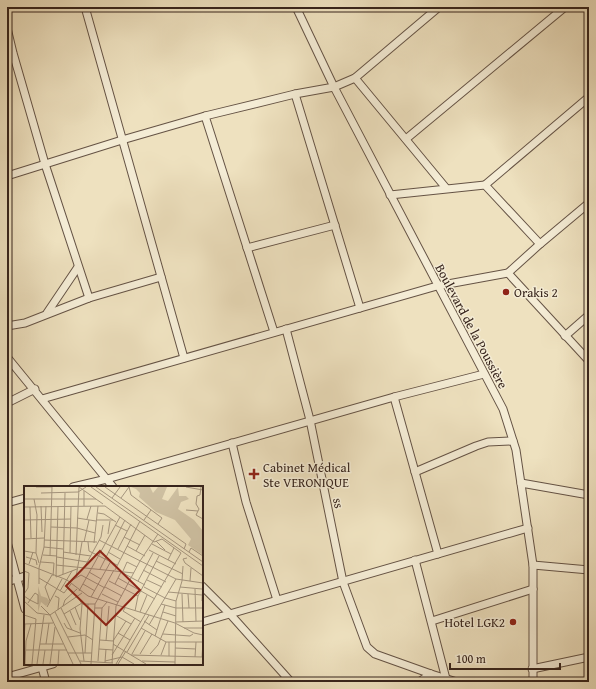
<svg xmlns="http://www.w3.org/2000/svg" width="596" height="689" font-family="'Gentium Book Plus',serif">
<style>
.lines{fill:none;stroke-linecap:round;stroke-linejoin:round}
.street-casing{stroke:#655345;stroke-width:9}
.street{stroke:#f4ecd5;stroke-width:7}
.poi-dot{fill:#8f2418;stroke:#f4ecd5;stroke-width:1.5}
.labels{text-anchor:middle;stroke-width:3;stroke-linejoin:round;paint-order:stroke}
.poi-label{font-size:13px;fill:#37241c;stroke:#f4ecd5;text-anchor:start}
.street-label{font-size:13px;fill:#37241c;stroke:#f4ecd5}
.inset-road{fill:none;stroke:#a5957e;stroke-width:1}
.view{fill:#8f2418;fill-opacity:0.15;stroke:#8f2418;stroke-width:2}
.inset-edge{fill:none;stroke:#37241c;stroke-width:2}
</style>
<rect width="100%" height="100%" fill="#eee1bf"/>
<filter id="stains"><feTurbulence type="fractalNoise" baseFrequency=".005" numOctaves="4"/><feColorMatrix values="0 0 0 0 .2 0 0 0 0 .09 0 0 0 0 .02 0 0 0 .5 -.17"/></filter>
<radialGradient id="worn" r=".72"><stop offset=".6" stop-color="#630" stop-opacity="0"/><stop offset="1" stop-color="#630" stop-opacity=".3"/></radialGradient>
<g class="lines">
<!-- street casing -->
<g class="street-casing">
<g id="street">
<path d="M 85,7 L 184,358"/>
<path d="M 296,7 L 334,87 L 503,409 L 516,450 L 533,565 L 533,682"/>
<path d="M 7,28 L 13,53 L 45,164 L 89,298"/>
<path d="M 355,78 L 446,188"/>
<path d="M 295,94 L 360,308"/>
<path d="M 205,116 L 274,332"/>
<path d="M 406,139 L 565,7"/>
<path d="M 7,176 L 122,140 L 205,116 L 295,94 L 334,87 L 355,78 L 439,7"/>
<path d="M 485,185 L 589,97"/>
<path d="M 390,195 L 485,185 L 540,244"/>
<path d="M 247,248 L 335,225"/>
<path d="M 508,273 L 589,361"/>
<path d="M 47,313 L 78,267"/>
<path d="M 7,326 L 25,323 L 89,298 L 161,277"/>
<path d="M 286,329 L 310,420 L 343,582 L 367,647 L 375,654 L 431,674 L 457,682"/>
<path d="M 565,336 L 589,315"/>
<path d="M 7,357 L 113,487"/>
<path d="M 394,397 L 438,554"/>
<path d="M 42,399 L 437,286 L 508,273 L 540,244 L 589,203"/>
<path d="M 7,403 L 35,389"/>
<path d="M 232,443 L 246,502 L 277,600"/>
<path d="M 415,472 L 476,446 L 488,442 L 513,441"/>
<path d="M 521,483 L 589,495"/>
<path d="M 73,487 L 107,479 L 394,397 L 484,374"/>
<path d="M 7,503 L 25,498"/>
<path d="M 7,542 L 25,609"/>
<path d="M 415,560 L 446,679"/>
<path d="M 533,565 L 589,570"/>
<path d="M 7,582 L 25,576"/>
<path d="M 202,586 L 230,614 L 291,682"/>
<path d="M 432,621 L 533,589"/>
<path d="M 202,622 L 528,528"/>
<path d="M 41,664 L 46,682"/>
<path d="M 532,669 L 589,657"/>
<path d="M 7,677 L 53,664"/>
<path d="M 419,682 L 431,674"/>
</g>
</g>
<!-- street -->
<use href="#street" class="street"/>
</g>
<!-- markers -->
<g class="poi-dot">
<circle cx="506" cy="292" r="4"/>
<path d="M252 468h4v4h4v4h-4v4h-4v-4h-4v-4h4z"/>
<circle cx="513" cy="622" r="4"/>
</g>
<g class="labels">
<!-- poi labels -->
<g class="poi-label">
<text x="514" y="297">Orakis 2</text>
<text x="263" y="472">Cabinet Médical<tspan x="263" dy="15">Ste VERONIQUE</tspan></text>
<text x="505" y="627" text-anchor="end">Hotel LGK2</text>
</g>
<!-- street labels -->
<g class="street-label">
<text transform="translate(472 326) rotate(62)" y="5">Boulevard de la Poussière</text>
<text transform="translate(339 503) rotate(78)" y="5">ss</text>
</g>
</g>
<!-- overview -->
<g transform="translate(24 486)">
<rect width="179" height="179" fill="#eee1bf"/>
<path d="M 107,1 L 126,1 L 129,7 L 134,1 L 143,1 L 138,13 L 144,15 L 154,1 L 155,10 L 162,10 L 165,13 L 157,16 L 154,23 L 170,34 L 179,45 L 179,69 L 164,59 L 167,53 L 151,34 L 132,26 L 115,11 L 116,7 L 112,3 ZM 14,100 L 17,110 L 23,112 L 26,116 L 22,120 L 17,116 L 14,126 Z" fill="#cfc1a3"/>
<path class="inset-road" d="M 12,1 L 28,1M 55,1 L 79,18M 67,1 L 179,80M 72,1 L 179,76M 81,1 L 162,58 L 160,63M 105,1 L 107,9 L 138,32 L 134,38M 162,1 L 179,4M 177,1 L 176,9 L 173,10 L 172,18 L 175,23 L 172,29 L 179,33M 60,5 L 60,20M 17,7 L 54,6 L 62,1M 88,12 L 96,1M 97,12 L 105,1M 0,13 L 72,13M 10,13 L 13,29 L 12,67M 17,20 L 18,46M 34,20 L 32,91 L 53,83M 0,21 L 81,20 L 130,56 L 138,53 L 157,67M 6,21 L 7,52M 162,24 L 174,25M 74,27 L 80,28 L 92,36M 53,32 L 72,35M 63,33 L 67,20M 0,34 L 47,33M 72,34 L 89,34M 120,34 L 127,24M 91,39 L 103,45M 27,41 L 53,42 L 71,47M 0,45 L 0,82M 84,48 L 86,35M 100,51 L 116,59M 0,53 L 20,52M 20,54 L 73,56M 75,54 L 152,93 L 179,97M 132,55 L 141,64M 60,56 L 65,34M 64,56 L 65,65 L 93,79M 70,57 L 74,20M 128,58 L 147,68M 103,60 L 121,70M 20,61 L 39,63M 94,63 L 107,38M 125,64 L 152,78M 0,65 L 12,67 L 15,77M 112,65 L 121,49M 39,66 L 67,70M 84,66 L 96,73M 165,66 L 167,62 L 179,70M 46,67 L 47,20M 19,69 L 33,70M 52,69 L 55,1M 26,70 L 28,1M 2,71 L 12,74 L 13,79M 33,71 L 63,76M 163,72 L 159,73 L 161,77 L 179,90M 144,74 L 150,62M 132,75 L 159,88M 17,76 L 30,77 L 29,90M 0,77 L 43,94 L 64,110 L 151,137 L 170,147 L 179,149M 5,78 L 9,66M 32,79 L 110,87M 60,82 L 77,51 L 79,39M 76,83 L 101,34M 91,84 L 116,35M 119,84 L 142,96M 0,85 L 5,87 L 4,102 L 0,108M 99,85 L 103,76 L 113,81M 65,86 L 77,93M 97,86 L 121,99M 39,88 L 41,7M 52,91 L 58,56M 15,92 L 40,107 L 47,98M 94,92 L 131,113M 123,94 L 138,101M 85,95 L 114,110M 114,95 L 129,67M 166,95 L 167,82M 45,96 L 57,89 L 81,102M 15,98 L 15,82 L 20,61 L 22,20M 59,98 L 71,105M 91,98 L 97,86M 81,101 L 98,110M 120,101 L 141,112 L 152,115M 156,101 L 178,103M 171,103 L 172,135M 36,105 L 48,85M 55,105 L 96,31M 144,106 L 178,109M 78,108 L 94,116M 158,108 L 159,136M 164,108 L 165,122M 0,110 L 6,114 L 14,118 L 14,109 L 11,107 L 6,114 L 4,117M 31,110 L 35,112 L 34,124M 54,111 L 58,118 L 56,143 L 60,175M 67,111 L 87,75M 0,115 L 13,127 L 26,129 L 17,120M 26,115 L 21,101 L 28,89M 178,115 L 179,93M 58,118 L 71,118M 137,118 L 152,122 L 179,122M 39,120 L 41,114 L 53,103M 23,121 L 38,93M 51,121 L 56,134M 37,122 L 48,144M 71,122 L 78,122 L 83,116M 101,122 L 99,125 L 117,136M 46,125 L 52,139M 111,125 L 114,110 L 135,70M 31,126 L 57,178M 116,126 L 123,109M 139,126 L 152,130M 40,128 L 58,117M 0,129 L 12,133 L 8,178M 91,129 L 107,138M 120,135 L 133,144M 152,136 L 179,135M 40,137 L 43,142 L 56,147M 0,138 L 29,137M 125,139 L 152,93M 117,142 L 142,156 L 179,156M 160,142 L 179,142M 94,147 L 106,154M 139,148 L 166,150 L 169,148M 131,150 L 141,119M 44,151 L 61,149 L 69,154M 0,153 L 1,138M 76,154 L 89,155 L 102,135M 82,155 L 85,120M 145,156 L 145,170M 16,158 L 39,158M 22,158 L 25,137M 89,158 L 107,169 L 179,171M 151,162 L 172,163M 75,163 L 89,164M 2,164 L 43,164M 103,166 L 125,129M 44,167 L 68,167M 61,167 L 64,118M 108,168 L 121,145M 116,168 L 128,148M 126,168 L 134,159 L 144,135M 88,169 L 111,132M 107,169 L 122,178M 137,169 L 142,156M 171,171 L 172,156M 178,171 L 179,156M 56,175 L 89,177M 74,175 L 78,122M 81,175 L 98,171 L 110,178M 118,175 L 151,176M 81,176 L 82,163M 88,177 L 92,120 L 116,75 L 134,48M 1,178 L 2,155 L 7,138M 13,178 L 20,129M 19,178 L 21,164M 26,178 L 31,141M 34,178 L 35,164M 49,178 L 26,129 L 58,107M 67,178 L 71,118 L 90,84M 92,178 L 157,67M 94,178 L 102,165M 151,178 L 152,115 L 158,95 L 159,80"/>
<path class="view" d="M 76,65 L 116,104 L 82,139 L 42,100 Z"/>
<rect width="179" height="179" class="inset-edge"/>
</g>
<!-- margin -->
<rect width="596" height="689" fill="none" stroke="#eee1bf" stroke-width="24"/>
<rect x="8" y="8" width="580" height="673" fill="none" stroke="#37241c" stroke-width="2"/>
<rect x="12" y="12" width="572" height="665" fill="none" stroke="#37241c"/>
<!-- scale -->
<path d="M450 663v6h110v-6" fill="none" stroke="#37241c" stroke-width="2"/>
<text x="456" y="663" font-size="12" fill="#37241c" stroke="#f4ecd5" stroke-width="3" paint-order="stroke">100 m</text>
<rect width="100%" height="100%" filter="url(#stains)"/>
<rect width="100%" height="100%" fill="url(#worn)"/>
</svg>
